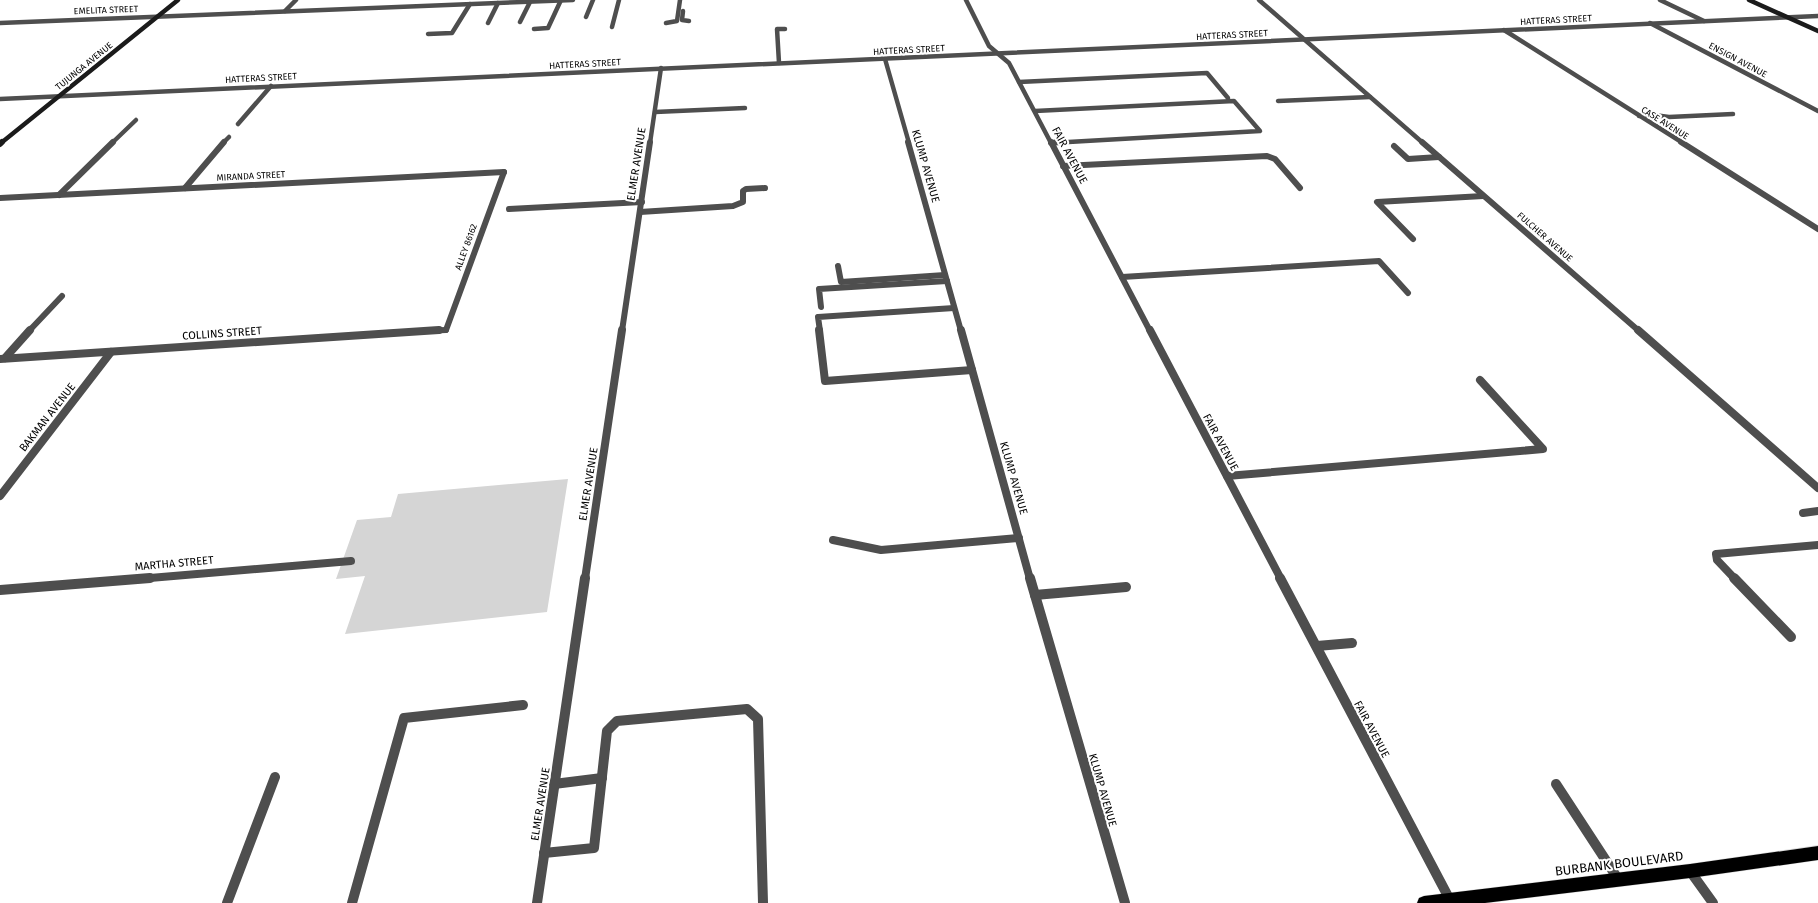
<svg xmlns="http://www.w3.org/2000/svg" width="1818" height="903" font-family="'Fira Sans',sans-serif">
<style>
.green{fill:#d5d5d5}
.lines{fill:none;stroke-linecap:round;stroke-linejoin:round}
.primary-casing{stroke:#dbdbdb;stroke-width:1}
.lane-far3{stroke:#4e4e4e;stroke-width:4.5}
.lane-far2{stroke:#4e4e4e;stroke-width:6}
.lane-far1{stroke:#4e4e4e;stroke-width:8}
.lane{stroke:#4e4e4e;stroke-width:10}
.street-far3{stroke:#4e4e4e;stroke-width:4.5}
.street-far2{stroke:#4e4e4e;stroke-width:6}
.street-far1{stroke:#4e4e4e;stroke-width:8}
.street{stroke:#4e4e4e;stroke-width:10}
.secondary-far1{stroke:#1b1b1b;stroke-width:4.5}
.secondary{stroke:#1b1b1b;stroke-width:6}
.primary{fill:#000;fill-rule:evenodd}
.labels{text-anchor:middle;stroke-width:4;stroke-linejoin:round;paint-order:stroke}
.far-street-label{font-size:9px;fill:#000;stroke:#fff}
.street-label{font-size:11px;fill:#000;stroke:#fff}
.near-street-label{font-size:13px;fill:#000;stroke:#fff}
</style>
<rect width="100%" height="100%" fill="#fff"/>
<!-- green -->
<path class="green" d="M 568,479 L 547,612 L 345,634 L 365,576 L 336,579 L 357,520 L 391,517 L 398,494 Z"/>
<g class="lines">
<!-- primary casing -->
<g class="primary-casing">
<path id="primary" d="M 1818,846 L 1818,860 L 1690,878 L 1485,903 L 1417,903 L 1419,898 L 1424,896 L 1690,864 Z"/>
</g>
<!-- lane-far3 -->
<g class="lane-far3">
<path d="M 1660,0 L 1704,21"/>
<path d="M 285,11 L 296,0"/>
<path d="M 683,11 L 682,20 L 689,21"/>
<path d="M 586,17 L 593,0"/>
<path d="M 520,22 L 530,2"/>
<path d="M 488,23 L 498,3"/>
<path d="M 666,23 L 677,21 L 680,0"/>
<path d="M 612,27 L 619,0"/>
<path d="M 534,29 L 548,28 L 561,0"/>
<path d="M 428,34 L 452,33 L 470,4"/>
<path d="M 779,63 L 777,29 L 785,29"/>
<path d="M 1019,82 L 1207,73 L 1228,98"/>
<path d="M 1278,101 L 1370,97"/>
<path d="M 1035,111 L 1234,101 L 1260,131 L 1051,143"/>
<path d="M 655,112 L 745,108"/>
<path d="M 1639,116 L 1654,115 L 1669,117 L 1733,114"/>
<path d="M 238,124 L 271,86"/>
<path d="M 112,143 L 136,120"/>
</g>
<!-- lane-far2 -->
<g class="lane-far2">
<path d="M 1051,143 L 1060,142"/>
<path d="M 1394,146 L 1408,159 L 1439,157"/>
<path d="M 1063,166 L 1267,156 L 1275,159 L 1300,188"/>
<path d="M 59,195 L 113,142"/>
<path d="M 509,209 L 642,202"/>
<path d="M 640,212 L 733,206 L 743,202 L 743,191 L 746,189 L 765,188"/>
<path d="M 1413,239 L 1377,202 L 1483,196"/>
<path d="M 838,266 L 841,282 L 945,275"/>
<path d="M 1122,277 L 1379,261 L 1408,293"/>
<path d="M 821,307 L 819,289 L 947,281"/>
<path d="M 446,330 L 504,172"/>
<path d="M 29,331 L 62,296"/>
<path d="M 820,331 L 818,317 L 954,308"/>
</g>
<!-- lane-far1 -->
<g class="lane-far1">
<path d="M 819,330 L 825,381 L 972,370"/>
<path d="M 5,358 L 30,330"/>
<path d="M 1227,476 L 1543,449 L 1480,380"/>
<path d="M 1803,513 L 1818,511"/>
<path d="M 833,540 L 881,550 L 1019,538"/>
<path d="M 1735,579 L 1717,560 L 1716,554 L 1818,545"/>
</g>
<!-- lane -->
<g class="lane">
<path d="M 1734,578 L 1791,637"/>
<path d="M 1035,595 L 1126,587"/>
<path d="M 1317,646 L 1352,643"/>
<path d="M 554,784 L 602,778"/>
<path d="M 1556,784 L 1618,879"/>
<path d="M 544,853 L 594,848 L 607,731 L 617,721 L 747,709 L 758,719 L 763,903"/>
<path d="M 227,903 L 275,777"/>
<path d="M 352,903 L 404,718 L 523,705"/>
</g>
<!-- street-far3 -->
<g class="street-far3">
<path d="M 966,0 L 989,46 L 1009,63 L 1051,143"/>
<path d="M 1259,0 L 1423,143"/>
<path d="M 0,23 L 573,0"/>
<path d="M 1650,23 L 1818,111"/>
<path d="M 1504,30 L 1683,143"/>
<path d="M 885,59 L 909,143"/>
<path d="M 0,99 L 1818,16"/>
<path d="M 223,143 L 229,137"/>
<path d="M 650,143 L 661,68"/>
</g>
<!-- street-far2 -->
<g class="street-far2">
<path d="M 908,142 L 961,331"/>
<path d="M 1051,142 L 1150,331"/>
<path d="M 1422,142 L 1639,331"/>
<path d="M 1681,142 L 1818,229"/>
<path d="M 185,188 L 224,142"/>
<path d="M 0,198 L 504,172"/>
<path d="M 424,331 L 446,330"/>
<path d="M 622,331 L 650,142"/>
</g>
<!-- street-far1 -->
<g class="street-far1">
<path d="M 961,330 L 1030,579"/>
<path d="M 1150,330 L 1281,579"/>
<path d="M 1638,330 L 1818,488"/>
<path d="M 0,359 L 439,330"/>
<path d="M 0,496 L 111,352"/>
<path d="M 138,579 L 351,561"/>
<path d="M 585,579 L 622,330"/>
</g>
<!-- street -->
<g class="street">
<path d="M 1030,578 L 1125,903"/>
<path d="M 1280,578 L 1450,900"/>
<path d="M 0,590 L 150,578"/>
<path d="M 1690,871 L 1713,903"/>
<path d="M 537,903 L 585,578"/>
</g>
<!-- secondary-far1 -->
<g class="secondary-far1">
<path d="M 1749,0 L 1818,31"/>
<path d="M 1,143 L 178,0"/>
</g>
<!-- secondary -->
<path class="secondary" d="M 0,144 L 2,142"/>
<!-- primary -->
<use href="#primary" class="primary"/>
</g>
<g class="labels">
<!-- far-street labels -->
<g class="far-street-label">
<text transform="translate(106 10) rotate(-2)" y="3">EMELITA STREET</text>
<text transform="translate(1556 20) rotate(-3)" y="3">HATTERAS STREET</text>
<text transform="translate(1232 35) rotate(-3)" y="3">HATTERAS STREET</text>
<text transform="translate(909 50) rotate(-3)" y="3">HATTERAS STREET</text>
<text transform="translate(1738 60) rotate(28)" y="3">ENSIGN AVENUE</text>
<text transform="translate(585 64) rotate(-3)" y="3">HATTERAS STREET</text>
<text transform="translate(84 66) rotate(-39)" y="3">TUJUNGA AVENUE</text>
<text transform="translate(261 78) rotate(-3)" y="3">HATTERAS STREET</text>
<text transform="translate(1665 123) rotate(32)" y="3">CASE AVENUE</text>
<text transform="translate(251 176) rotate(-3)" y="3">MIRANDA STREET</text>
<text transform="translate(1545 237) rotate(41)" y="3">FULCHER AVENUE</text>
<text transform="translate(466 247) rotate(-70)" y="3">ALLEY 86162</text>
</g>
<!-- street labels -->
<g class="street-label">
<text transform="translate(1070 155) rotate(62)" y="4">FAIR AVENUE</text>
<text transform="translate(636 164) rotate(-81)" y="4">ELMER AVENUE</text>
<text transform="translate(926 166) rotate(74)" y="4">KLUMP AVENUE</text>
<text transform="translate(222 333) rotate(-4)" y="4">COLLINS STREET</text>
<text transform="translate(47 417) rotate(-52)" y="4">BAKMAN AVENUE</text>
<text transform="translate(1221 442) rotate(62)" y="4">FAIR AVENUE</text>
<text transform="translate(1014 478) rotate(74)" y="4">KLUMP AVENUE</text>
<text transform="translate(588 484) rotate(-81)" y="4">ELMER AVENUE</text>
<text transform="translate(174 563) rotate(-5)" y="4">MARTHA STREET</text>
<text transform="translate(1372 729) rotate(62)" y="4">FAIR AVENUE</text>
<text transform="translate(1103 790) rotate(74)" y="4">KLUMP AVENUE</text>
<text transform="translate(540 804) rotate(-81)" y="4">ELMER AVENUE</text>
</g>
<!-- near-street labels -->
<g class="near-street-label">
<text transform="translate(1619 863) rotate(-7)" y="5">BURBANK BOULEVARD</text>
</g>
</g>
</svg>
